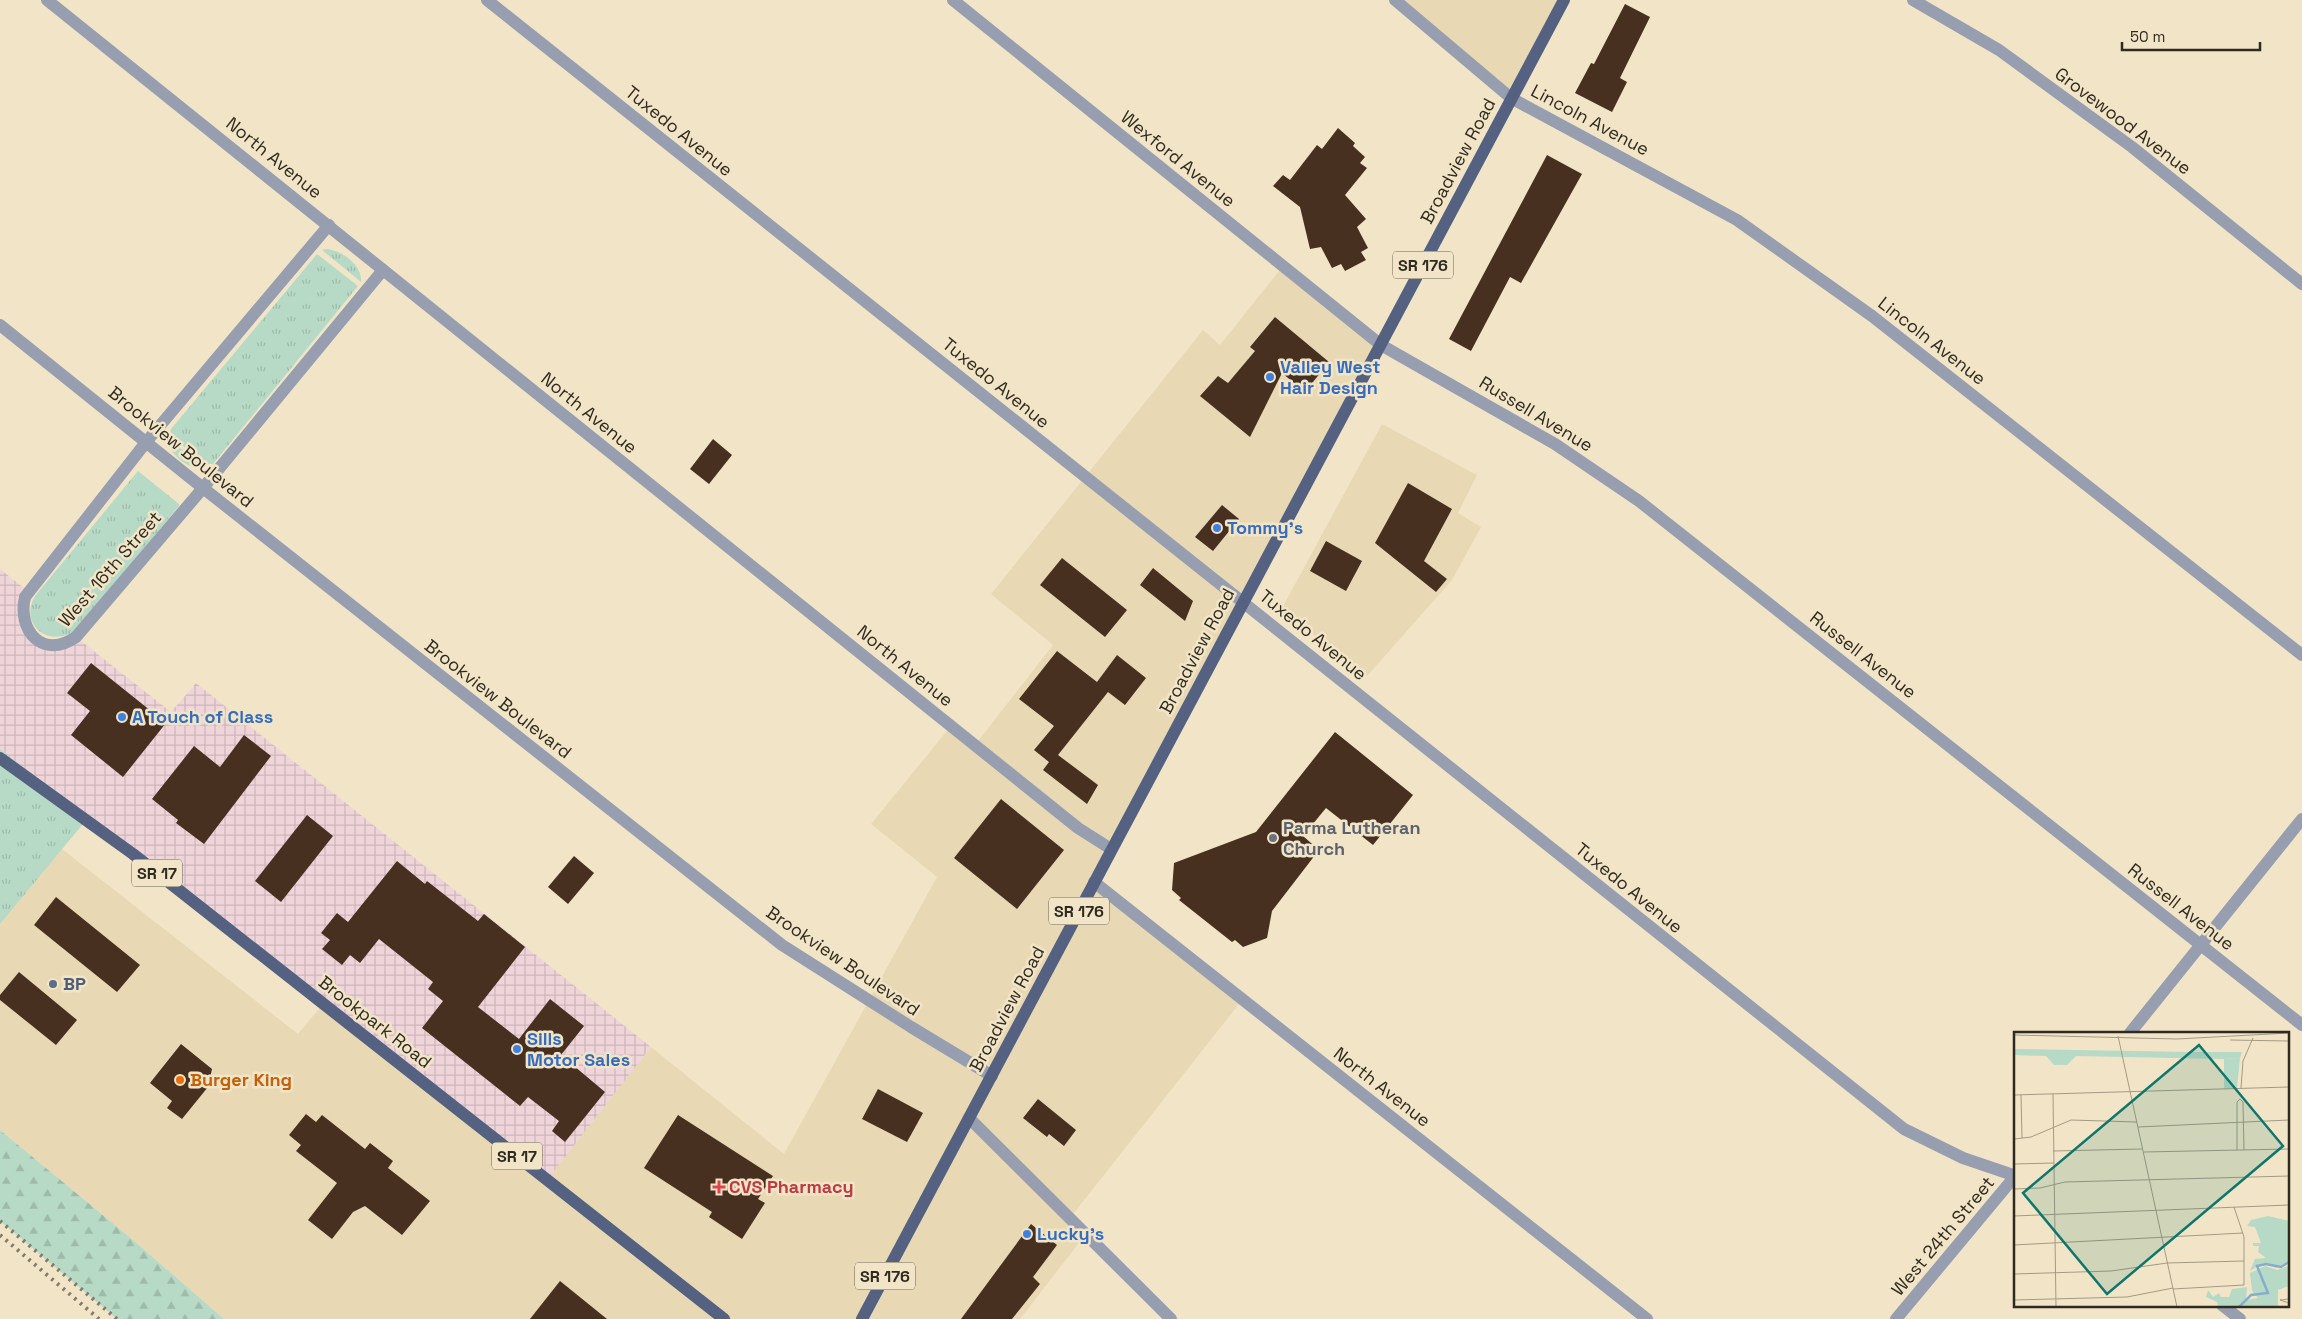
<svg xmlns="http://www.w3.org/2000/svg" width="2302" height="1319" font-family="'Space Grotesk',sans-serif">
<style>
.built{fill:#e8d9b4}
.industrial{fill:url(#industrial-grid)}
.grass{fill:url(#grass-tufts)}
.forest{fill:url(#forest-firs)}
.building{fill:#473020}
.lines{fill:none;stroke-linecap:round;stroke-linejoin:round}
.minor{stroke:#969eaf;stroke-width:12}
.major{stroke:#546180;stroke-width:12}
.rail{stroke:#847c69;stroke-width:4;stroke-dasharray:2.5 5;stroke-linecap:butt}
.shop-dot{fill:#3f7fe0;stroke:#f2e5c7;stroke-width:2}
.worship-dot{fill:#6b7280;stroke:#f2e5c7;stroke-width:2}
.service-dot{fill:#5c6f8a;stroke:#f2e5c7;stroke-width:2}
.food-dot{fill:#e8710a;stroke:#f2e5c7;stroke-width:2}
.health-dot{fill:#e0444e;stroke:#f2e5c7;stroke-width:2}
.labels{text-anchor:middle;stroke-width:5;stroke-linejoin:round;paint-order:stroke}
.shield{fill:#f2e5c7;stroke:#6a6251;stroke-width:1}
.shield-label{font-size:16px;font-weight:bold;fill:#2f2a1f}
.street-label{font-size:18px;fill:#2f2a1f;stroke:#f2e5c7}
.shop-label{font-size:18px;font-weight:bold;fill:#366cbe;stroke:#f2e5c7;text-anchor:start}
.worship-label{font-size:18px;font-weight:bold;fill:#5b616d;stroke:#f2e5c7;text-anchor:start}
.service-label{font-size:18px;font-weight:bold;fill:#4e5e75;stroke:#f2e5c7;text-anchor:start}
.food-label{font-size:18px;font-weight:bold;fill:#c56008;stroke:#f2e5c7;text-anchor:start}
.health-label{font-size:18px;font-weight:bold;fill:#be3a42;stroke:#f2e5c7;text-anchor:start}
.inset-river{fill:none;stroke:#86aecc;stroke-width:2.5}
.inset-road{fill:none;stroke:#a49a84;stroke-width:1}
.view{fill:#0f766e;fill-opacity:0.15;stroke:#0f766e;stroke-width:2.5}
.inset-edge{fill:none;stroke:#2f2a1f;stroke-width:2.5}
</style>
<defs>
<pattern id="industrial-grid" width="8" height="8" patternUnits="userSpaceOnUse" patternTransform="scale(1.25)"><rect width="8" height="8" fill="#efd5da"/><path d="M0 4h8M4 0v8" fill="none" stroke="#cdb7bb"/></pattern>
<pattern id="grass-tufts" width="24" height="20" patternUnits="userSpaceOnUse" patternTransform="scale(1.25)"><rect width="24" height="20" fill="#b7dac6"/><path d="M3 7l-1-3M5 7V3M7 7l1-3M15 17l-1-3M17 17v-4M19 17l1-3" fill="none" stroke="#9ebbaa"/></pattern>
<pattern id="forest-firs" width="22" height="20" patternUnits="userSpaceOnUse" patternTransform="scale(1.25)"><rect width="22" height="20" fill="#b7dac6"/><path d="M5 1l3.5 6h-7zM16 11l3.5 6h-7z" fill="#9ebbaa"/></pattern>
</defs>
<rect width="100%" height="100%" fill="#f2e5c7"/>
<!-- built -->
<g class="built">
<path d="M 1395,0 L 1564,0 L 1511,98 Z"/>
<path d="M 1283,266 L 1381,345 L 1094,882 L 1243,999 L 1070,1218 L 1086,1234 L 1020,1319 L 224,1319 L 133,1240 L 0,1130 L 0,923 L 62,849 L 298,1034 L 323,1004 L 547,1179 L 651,1047 L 784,1154 L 937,877 L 871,824 L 951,726 L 975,745 L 1053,645 L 991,594 L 1203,330 L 1220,345 Z"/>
<path d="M 1382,424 L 1477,475 L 1458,513 L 1481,527 L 1452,580 L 1367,676 L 1281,610 Z"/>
</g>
<!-- industrial -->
<path class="industrial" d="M 0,569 L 29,592 L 25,627 L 49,646 L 76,637 L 171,712 L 196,683 L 651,1047 L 547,1180 L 0,758 Z"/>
<!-- grass -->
<g class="grass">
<path d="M 327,249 C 342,250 363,266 361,282 L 322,250 Z"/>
<path d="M 317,254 L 358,286 L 213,464 L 206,464 L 173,438 L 170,433 L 171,429 Z"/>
<path d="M 168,440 L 174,443 L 205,468 C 191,472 168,454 168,440 Z"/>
<path d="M 138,471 L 179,504 L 179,506 L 76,631 C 47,648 19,624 35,596 Z"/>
<path d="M 0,749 L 88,818 L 0,924 Z"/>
</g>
<!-- forest -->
<path class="forest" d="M 0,1130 L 133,1240 L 224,1319 L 117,1319 L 0,1221 Z"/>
<!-- building -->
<g class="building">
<path d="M 1625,4 L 1650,17 L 1620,78 L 1627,82 L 1612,112 L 1575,93 L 1591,63 L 1594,64 Z"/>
<path d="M 1338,128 L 1355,143 L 1353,146 L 1365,157 L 1360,163 L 1367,168 L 1345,195 L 1366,219 L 1357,227 L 1368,248 L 1361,252 L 1366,260 L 1345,271 L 1341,264 L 1332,268 L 1321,247 L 1310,249 L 1300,207 L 1273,186 L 1283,175 L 1290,180 L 1317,145 L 1322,149 Z"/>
<path d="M 1547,155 L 1582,174 L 1521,283 L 1510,277 L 1471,351 L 1449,339 Z"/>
<path d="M 1275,317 L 1329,362 L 1305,392 L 1282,373 L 1250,437 L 1200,396 L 1218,376 L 1228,383 L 1255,351 L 1250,347 Z"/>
<path d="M 713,439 L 732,455 L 709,484 L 690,469 Z"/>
<path d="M 1408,483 L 1452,509 L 1424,561 L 1447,579 L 1436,592 L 1375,543 Z"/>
<path d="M 1222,505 L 1239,519 L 1213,551 L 1195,537 Z"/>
<path d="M 1326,541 L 1362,561 L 1346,591 L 1310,571 Z"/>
<path d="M 1062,558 L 1127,610 L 1105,637 L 1040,585 Z"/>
<path d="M 1153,568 L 1193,601 L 1185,621 L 1140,585 Z"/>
<path d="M 1057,651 L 1097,682 L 1117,655 L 1146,678 L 1125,705 L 1108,692 L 1058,755 L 1098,785 L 1087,804 L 1043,770 L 1049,762 L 1034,750 L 1054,726 L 1019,699 Z"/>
<path d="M 91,663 L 166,723 L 123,777 L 71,735 L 90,711 L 67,693 Z"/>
<path d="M 1335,732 L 1413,795 L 1373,845 L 1326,808 L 1303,836 L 1319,850 L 1272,911 L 1267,938 L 1243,947 L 1235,940 L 1232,942 L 1179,900 L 1181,898 L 1172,890 L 1174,863 L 1256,832 Z"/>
<path d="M 244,735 L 271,756 L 204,844 L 176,823 L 178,820 L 152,799 L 194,746 L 220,767 Z"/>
<path d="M 1001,799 L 1064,850 L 1017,909 L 954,858 Z"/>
<path d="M 307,815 L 333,836 L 281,902 L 255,881 Z"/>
<path d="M 574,856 L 594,873 L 568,904 L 548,887 Z"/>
<path d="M 397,861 L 425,884 L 427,881 L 478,921 L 484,914 L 525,947 L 478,1007 L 519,1039 L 550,999 L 584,1026 L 561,1055 L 605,1092 L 565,1142 L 552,1131 L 559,1121 L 528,1097 L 520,1106 L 422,1028 L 443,1001 L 428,989 L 433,982 L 379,939 L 360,963 L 350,955 L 342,965 L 322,949 L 330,940 L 321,933 L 337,913 L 348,922 Z"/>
<path d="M 56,897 L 140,965 L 117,992 L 34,925 Z"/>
<path d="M 19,972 L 77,1020 L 56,1045 L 0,1000 L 0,995 Z"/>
<path d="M 181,1044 L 212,1069 L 208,1087 L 182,1119 L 167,1108 L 172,1101 L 150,1083 Z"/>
<path d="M 878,1089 L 923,1113 L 907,1142 L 862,1119 Z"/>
<path d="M 1038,1099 L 1076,1130 L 1064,1146 L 1049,1134 L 1047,1137 L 1023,1118 Z"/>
<path d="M 306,1114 L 316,1122 L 322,1115 L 365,1149 L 370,1143 L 393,1161 L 388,1168 L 430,1201 L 402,1235 L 365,1206 L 353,1212 L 332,1239 L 308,1220 L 337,1183 L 296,1151 L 301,1145 L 289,1135 Z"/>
<path d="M 678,1115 L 773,1176 L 758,1199 L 765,1203 L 742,1239 L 709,1217 L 712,1212 L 644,1168 Z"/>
<path d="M 1031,1224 L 1057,1245 L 1033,1277 L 1040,1284 L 1012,1319 L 961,1319 Z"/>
<path d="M 560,1281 L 607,1319 L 530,1319 Z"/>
</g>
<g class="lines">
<!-- minor -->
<g class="minor">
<path d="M 47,0 L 1078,828 L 1111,849"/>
<path d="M 487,0 L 1904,1129 L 1963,1158 L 2016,1176"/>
<path d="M 953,0 L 1381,345 L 1555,444 L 1639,501 L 2302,1025"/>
<path d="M 1395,0 L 1511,98 L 1737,220 L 1872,316 L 2302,655"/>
<path d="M 1913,0 L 1999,50 L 2132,147 L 2302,284"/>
<path d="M 329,225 L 147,441 L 25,597 C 17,631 43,660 76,637 L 203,488 L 383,270"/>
<path d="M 0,325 L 203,488 L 782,945 L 911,1027 L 992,1076"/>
<path d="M 1094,882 L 1647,1319"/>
<path d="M 2130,1033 L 2302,819"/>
<path d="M 969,1118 L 1171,1319"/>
<path d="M 2222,1305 L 2240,1319"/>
<path d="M 1896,1319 L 2016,1175"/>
</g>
<!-- major -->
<g class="major">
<path d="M 0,758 L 133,854 L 724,1319"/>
<path d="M 862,1319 L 1564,0"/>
</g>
<!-- rail -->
<g class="rail">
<path d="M 0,1221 L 117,1319"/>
<path d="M 0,1235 L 99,1319"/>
</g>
</g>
<!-- markers -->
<g class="shop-dot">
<circle cx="1270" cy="377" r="5"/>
<circle cx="1217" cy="528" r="5"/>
<circle cx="122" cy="717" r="5"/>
<circle cx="517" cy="1049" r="5"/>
<circle cx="1027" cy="1234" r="5"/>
</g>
<circle class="worship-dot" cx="1273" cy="838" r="5"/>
<circle class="service-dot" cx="53" cy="984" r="5"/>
<circle class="food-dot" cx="180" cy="1080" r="5"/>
<path class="health-dot" d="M716.5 1179.5h5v5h5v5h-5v5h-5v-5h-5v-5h5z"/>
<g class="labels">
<!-- shield labels -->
<g class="shield">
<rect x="1393" y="251.5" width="60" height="27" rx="4"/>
<rect x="132" y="859.5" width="50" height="27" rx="4"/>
<rect x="1049" y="897.5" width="60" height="27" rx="4"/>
<rect x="492" y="1142.5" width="50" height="27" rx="4"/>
<rect x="855" y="1262.5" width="60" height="27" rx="4"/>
</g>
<g class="shield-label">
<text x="1423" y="271">SR 176</text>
<text x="157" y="879">SR 17</text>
<text x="1079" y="917">SR 176</text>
<text x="517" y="1162">SR 17</text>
<text x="885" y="1282">SR 176</text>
</g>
<!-- street labels -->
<g class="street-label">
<text transform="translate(1590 120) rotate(28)" y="6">Lincoln Avenue</text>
<text transform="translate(2123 121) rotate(37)" y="6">Grovewood Avenue</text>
<text transform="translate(679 131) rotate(39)" y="6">Tuxedo Avenue</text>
<text transform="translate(274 158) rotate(39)" y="6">North Avenue</text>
<text transform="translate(1178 159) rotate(39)" y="6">Wexford Avenue</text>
<text transform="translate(1458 161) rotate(-62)" y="6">Broadview Road</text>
<text transform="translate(1932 341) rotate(38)" y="6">Lincoln Avenue</text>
<text transform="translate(996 383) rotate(39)" y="6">Tuxedo Avenue</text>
<text transform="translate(589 413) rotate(39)" y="6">North Avenue</text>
<text transform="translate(1536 414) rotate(31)" y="6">Russell Avenue</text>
<text transform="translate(181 447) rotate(39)" y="6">Brookview Boulevard</text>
<text transform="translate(110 569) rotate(-49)" y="6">West 16th Street</text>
<text transform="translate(1313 635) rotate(39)" y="6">Tuxedo Avenue</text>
<text transform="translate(1197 651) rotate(-62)" y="6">Broadview Road</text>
<text transform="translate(1863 655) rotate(38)" y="6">Russell Avenue</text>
<text transform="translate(905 666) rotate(39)" y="6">North Avenue</text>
<text transform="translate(498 699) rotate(38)" y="6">Brookview Boulevard</text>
<text transform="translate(1629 888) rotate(39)" y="6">Tuxedo Avenue</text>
<text transform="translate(2181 907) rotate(38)" y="6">Russell Avenue</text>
<text transform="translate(843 961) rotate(34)" y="6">Brookview Boulevard</text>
<text transform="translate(1007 1009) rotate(-62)" y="6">Broadview Road</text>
<text transform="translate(375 1022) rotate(38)" y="6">Brookpark Road</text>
<text transform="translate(1382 1087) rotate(38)" y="6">North Avenue</text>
<text transform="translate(1943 1236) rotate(-50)" y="6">West 24th Street</text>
</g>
<!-- shop labels -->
<g class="shop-label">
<text x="1280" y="373">Valley West<tspan x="1280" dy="21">Hair Design</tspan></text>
<text x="1227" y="534">Tommy's</text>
<text x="132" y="723">A Touch of Class</text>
<text x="527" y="1045">Sills<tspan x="527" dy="21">Motor Sales</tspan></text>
<text x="1037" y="1240">Lucky's</text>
</g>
<!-- worship labels -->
<g class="worship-label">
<text x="1283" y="834">Parma Lutheran<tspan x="1283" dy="21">Church</tspan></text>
</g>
<!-- service labels -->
<g class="service-label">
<text x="63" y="990">BP</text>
</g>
<!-- food labels -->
<g class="food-label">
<text x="190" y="1086">Burger King</text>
</g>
<!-- health labels -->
<g class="health-label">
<text x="729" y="1193">CVS Pharmacy</text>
</g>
</g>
<!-- overview -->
<g transform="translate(2014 1032)">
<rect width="275" height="275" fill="#f2e5c7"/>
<path d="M 226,26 L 223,56 L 210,57 L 210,27 Z" fill="#b7dac6"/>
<path d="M 0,17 L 179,20 L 228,20 L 226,26 L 210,27 L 62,24 L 53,33 L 40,33 L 32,24 L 0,23 ZM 254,184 L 275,189 L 275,231 L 262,236 L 249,231 L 236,239 L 241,227 L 252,226 L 244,220 L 245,214 L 239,214 L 239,211 L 247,211 L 241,195 L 233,194 L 237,188 ZM 251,234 L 263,238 L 275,234 L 275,254 L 264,258 L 264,275 L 204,275 L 203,270 L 192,265 L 194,258 L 199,265 L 205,261 L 207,265 L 215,265 L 218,257 L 233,255 L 232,268 L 244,266 L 238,259 L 236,241 Z" fill="#b7dac6"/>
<path class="inset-river" d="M 225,275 L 237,263 L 254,261 L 243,234 L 252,232 L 267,235 L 275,230"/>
<path class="inset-road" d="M 102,0 L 177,0M 0,3 L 163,7 L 275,1M 104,4 L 163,275M 216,8 L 275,9M 227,56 L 229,29 L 239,6M 39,62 L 42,275M 0,63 L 275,55M 7,63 L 8,106M 124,95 L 275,88M 0,107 L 17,105 L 57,88 L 123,90M 223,118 L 223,70 L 226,67 L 229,70 L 230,118M 39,119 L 128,117M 130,120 L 275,117M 0,132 L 40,131M 0,157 L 26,156 L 51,150 L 275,144M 0,184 L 275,173M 0,213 L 229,201M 0,242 L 97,239 L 153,231 L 230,229M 159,257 L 230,253 L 230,205 L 220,175M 275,267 L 266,268 L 275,271M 0,268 L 113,265 L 159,256"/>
<path class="view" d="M 185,13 L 269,114 L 93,262 L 9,161 Z"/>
<rect width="275" height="275" class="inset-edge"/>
</g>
<!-- scale -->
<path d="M2122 42v8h138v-8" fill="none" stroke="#2f2a1f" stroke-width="2.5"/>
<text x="2130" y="42" font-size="15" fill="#2f2a1f" stroke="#f2e5c7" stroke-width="4" paint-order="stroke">50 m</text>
</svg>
